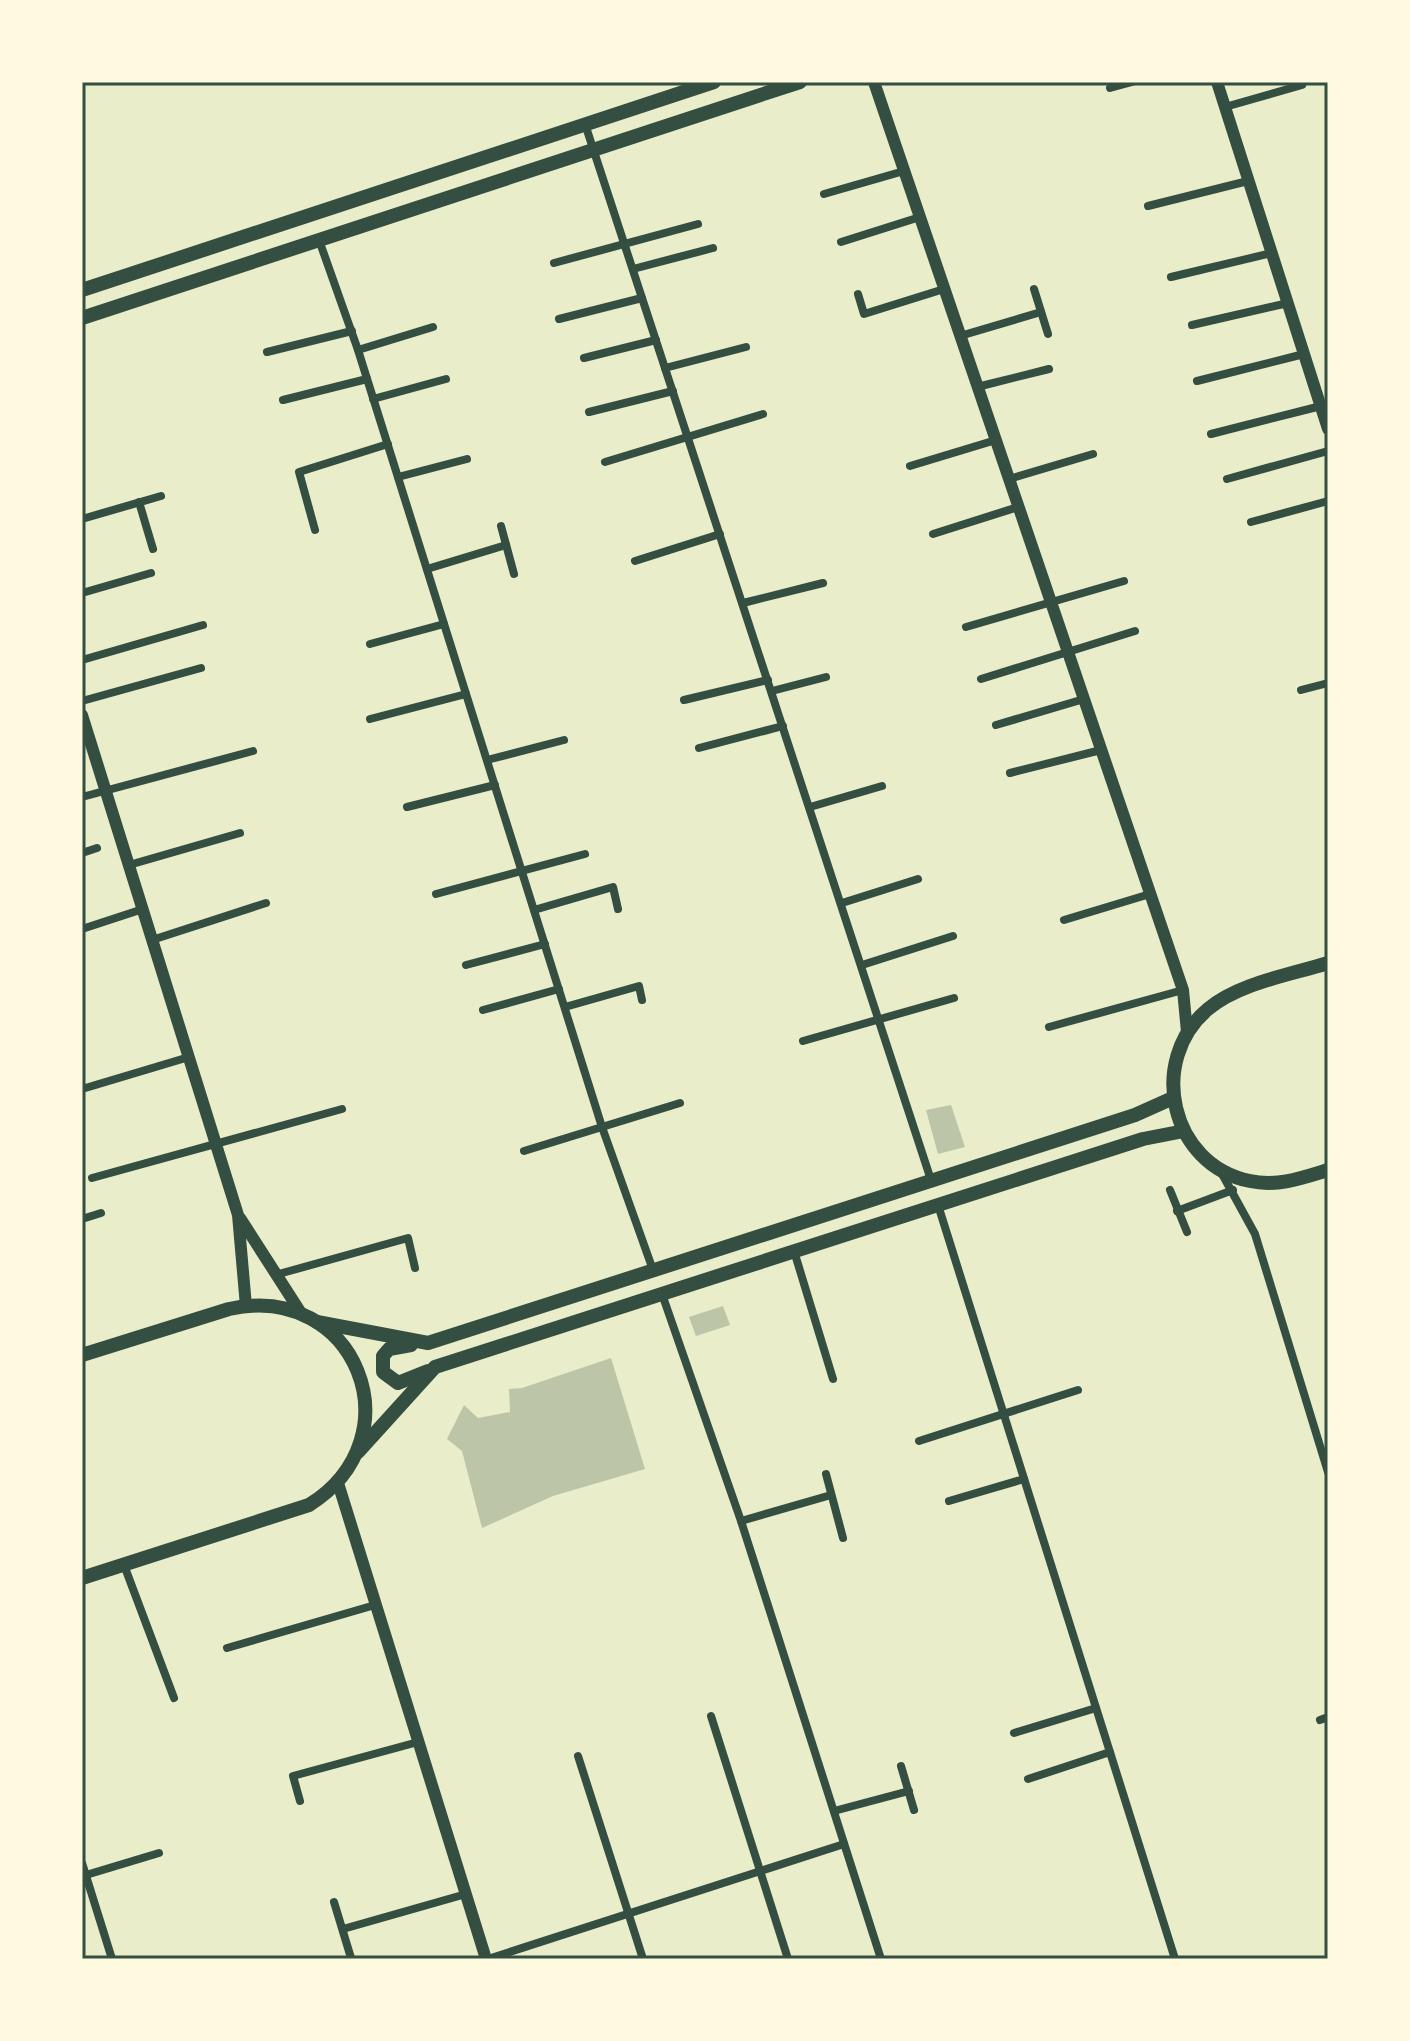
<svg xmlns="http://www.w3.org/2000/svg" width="1410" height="2041" font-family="Cabin,sans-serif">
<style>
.building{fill:#bcc5a7}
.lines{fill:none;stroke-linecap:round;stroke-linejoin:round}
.minor{stroke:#344e41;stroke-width:8}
.tertiary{stroke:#344e41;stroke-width:12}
.secondary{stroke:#344e41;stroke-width:14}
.neatline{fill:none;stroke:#344e41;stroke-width:3}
</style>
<rect width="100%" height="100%" fill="#e9edc9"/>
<!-- building -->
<g class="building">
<path d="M 951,1105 L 965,1147 L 938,1154 L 926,1110 Z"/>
<path d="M 723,1306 L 730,1325 L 696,1336 L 689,1317 Z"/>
<path d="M 611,1358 L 645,1469 L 553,1496 L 482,1528 L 462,1451 L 447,1439 L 464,1405 L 478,1418 L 510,1412 L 509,1389 L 522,1388 Z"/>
</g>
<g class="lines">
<!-- minor -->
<g class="minor">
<path d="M 1110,88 L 1132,82"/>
<path d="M 1225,107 L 1302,85 L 1300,82"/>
<path d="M 585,124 L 931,1180"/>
<path d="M 824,194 L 904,171"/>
<path d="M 1148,206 L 1248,181"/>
<path d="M 319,240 L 358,350 L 602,1127 L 653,1270"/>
<path d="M 841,242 L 920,217"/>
<path d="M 554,263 L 698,224"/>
<path d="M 633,269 L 713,248"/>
<path d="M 1171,277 L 1272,253"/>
<path d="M 1034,289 L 1048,334"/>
<path d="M 858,294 L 864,314 L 944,289"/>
<path d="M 559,319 L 642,298"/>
<path d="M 1192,325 L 1288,303"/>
<path d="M 960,336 L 1041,312"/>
<path d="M 358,350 L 433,327"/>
<path d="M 267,352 L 352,331"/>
<path d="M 584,358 L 656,340"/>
<path d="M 665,368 L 746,347"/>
<path d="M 1197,381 L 1304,354"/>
<path d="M 977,387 L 1049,369"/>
<path d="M 373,399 L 446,379"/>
<path d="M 283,400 L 367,379"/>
<path d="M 589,412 L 673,391"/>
<path d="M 1211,434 L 1321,406"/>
<path d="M 605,462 L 763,414"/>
<path d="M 910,466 L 996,440"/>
<path d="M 398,477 L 467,459"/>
<path d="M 1009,479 L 1093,454"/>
<path d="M 1227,479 L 1328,451"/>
<path d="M 139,502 L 153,549"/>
<path d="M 82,519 L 161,496"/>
<path d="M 1251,522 L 1328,501"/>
<path d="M 501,526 L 514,574"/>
<path d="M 315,530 L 299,472 L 388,444"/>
<path d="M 933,534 L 1018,507"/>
<path d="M 635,561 L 720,534"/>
<path d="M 427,569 L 506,545"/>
<path d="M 82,593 L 151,573"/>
<path d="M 743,603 L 823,583"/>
<path d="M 966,627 L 1124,581"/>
<path d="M 370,644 L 444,624"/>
<path d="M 82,660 L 203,625"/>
<path d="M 981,679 L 1135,631"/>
<path d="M 1301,690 L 1328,683"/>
<path d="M 772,691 L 826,677"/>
<path d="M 684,700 L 768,680"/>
<path d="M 82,701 L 201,668"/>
<path d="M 370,719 L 466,694"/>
<path d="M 996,725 L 1084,699"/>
<path d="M 699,748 L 783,726"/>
<path d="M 487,760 L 564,740"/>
<path d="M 1010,773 L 1101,750"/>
<path d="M 82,797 L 253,751"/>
<path d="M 407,807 L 495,785"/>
<path d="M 810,807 L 882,786"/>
<path d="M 82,853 L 97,848"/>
<path d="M 129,865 L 240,833"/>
<path d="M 436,894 L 585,854"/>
<path d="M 842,903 L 918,879"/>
<path d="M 534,910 L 613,887 L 618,909"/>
<path d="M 1064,920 L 1150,894"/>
<path d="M 82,929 L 143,909"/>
<path d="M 152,940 L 266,903"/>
<path d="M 466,965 L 545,944"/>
<path d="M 862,965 L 953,936"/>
<path d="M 565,1007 L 639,986 L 642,1000"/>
<path d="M 483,1010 L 559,989"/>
<path d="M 1049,1027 L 1183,990"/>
<path d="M 803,1041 L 954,998"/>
<path d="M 82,1089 L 189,1057"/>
<path d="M 524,1151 L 680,1103"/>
<path d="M 1221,1172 L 1255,1234 L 1328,1472"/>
<path d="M 92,1178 L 342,1109"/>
<path d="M 1170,1190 L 1187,1232"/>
<path d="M 938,1205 L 1175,1959"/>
<path d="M 1177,1211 L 1233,1190"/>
<path d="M 82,1219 L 101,1213"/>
<path d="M 794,1251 L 833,1379"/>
<path d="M 275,1275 L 408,1238 L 415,1268"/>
<path d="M 662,1294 L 741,1521 L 881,1959"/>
<path d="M 919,1441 L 1078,1390"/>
<path d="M 826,1474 L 843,1538"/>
<path d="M 949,1501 L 1024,1479"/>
<path d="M 741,1521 L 831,1495"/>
<path d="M 124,1565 L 174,1698"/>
<path d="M 227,1648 L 375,1605"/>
<path d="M 711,1716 L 788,1959"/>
<path d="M 1320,1720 L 1328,1717"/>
<path d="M 1014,1733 L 1096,1708"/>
<path d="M 578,1756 L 643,1959"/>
<path d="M 901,1766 L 914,1810"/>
<path d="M 1028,1779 L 1110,1752"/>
<path d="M 300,1801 L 293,1776 L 418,1742"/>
<path d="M 834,1811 L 909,1791"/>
<path d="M 82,1863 L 112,1959"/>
<path d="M 86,1875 L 159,1853"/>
<path d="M 334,1902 L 351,1958"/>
<path d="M 343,1929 L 466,1894"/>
<path d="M 488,1959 L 844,1844"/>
</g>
<!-- tertiary -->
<g class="tertiary">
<path d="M 874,82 L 1183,990 L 1187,1032"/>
<path d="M 1217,82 L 1328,429"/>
<path d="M 82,715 L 238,1215 L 246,1306"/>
<path d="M 240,1218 L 301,1313"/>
<path d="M 338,1483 L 486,1959"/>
</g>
<!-- secondary -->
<g class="secondary">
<path d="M 82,290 L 714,82"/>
<path d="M 82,318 L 800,82"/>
<path d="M 1328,963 C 1290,975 1239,983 1208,1009 C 1147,1060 1170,1165 1250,1181 C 1277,1187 1302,1178 1328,1170"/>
<path d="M 317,1322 L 428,1343 L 1135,1115 L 1173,1098"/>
<path d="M 411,1345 L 389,1349 L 383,1356 L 383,1372 L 398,1383 L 428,1371"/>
<path d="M 82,1355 L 229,1309 C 356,1281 418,1437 309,1505 L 82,1578"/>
<path d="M 358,1452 L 435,1367 L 1143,1139 L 1184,1131"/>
</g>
</g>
<!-- border -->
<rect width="1410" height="2041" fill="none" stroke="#fefae0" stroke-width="168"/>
<rect x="84" y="84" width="1242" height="1873" class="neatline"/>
</svg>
